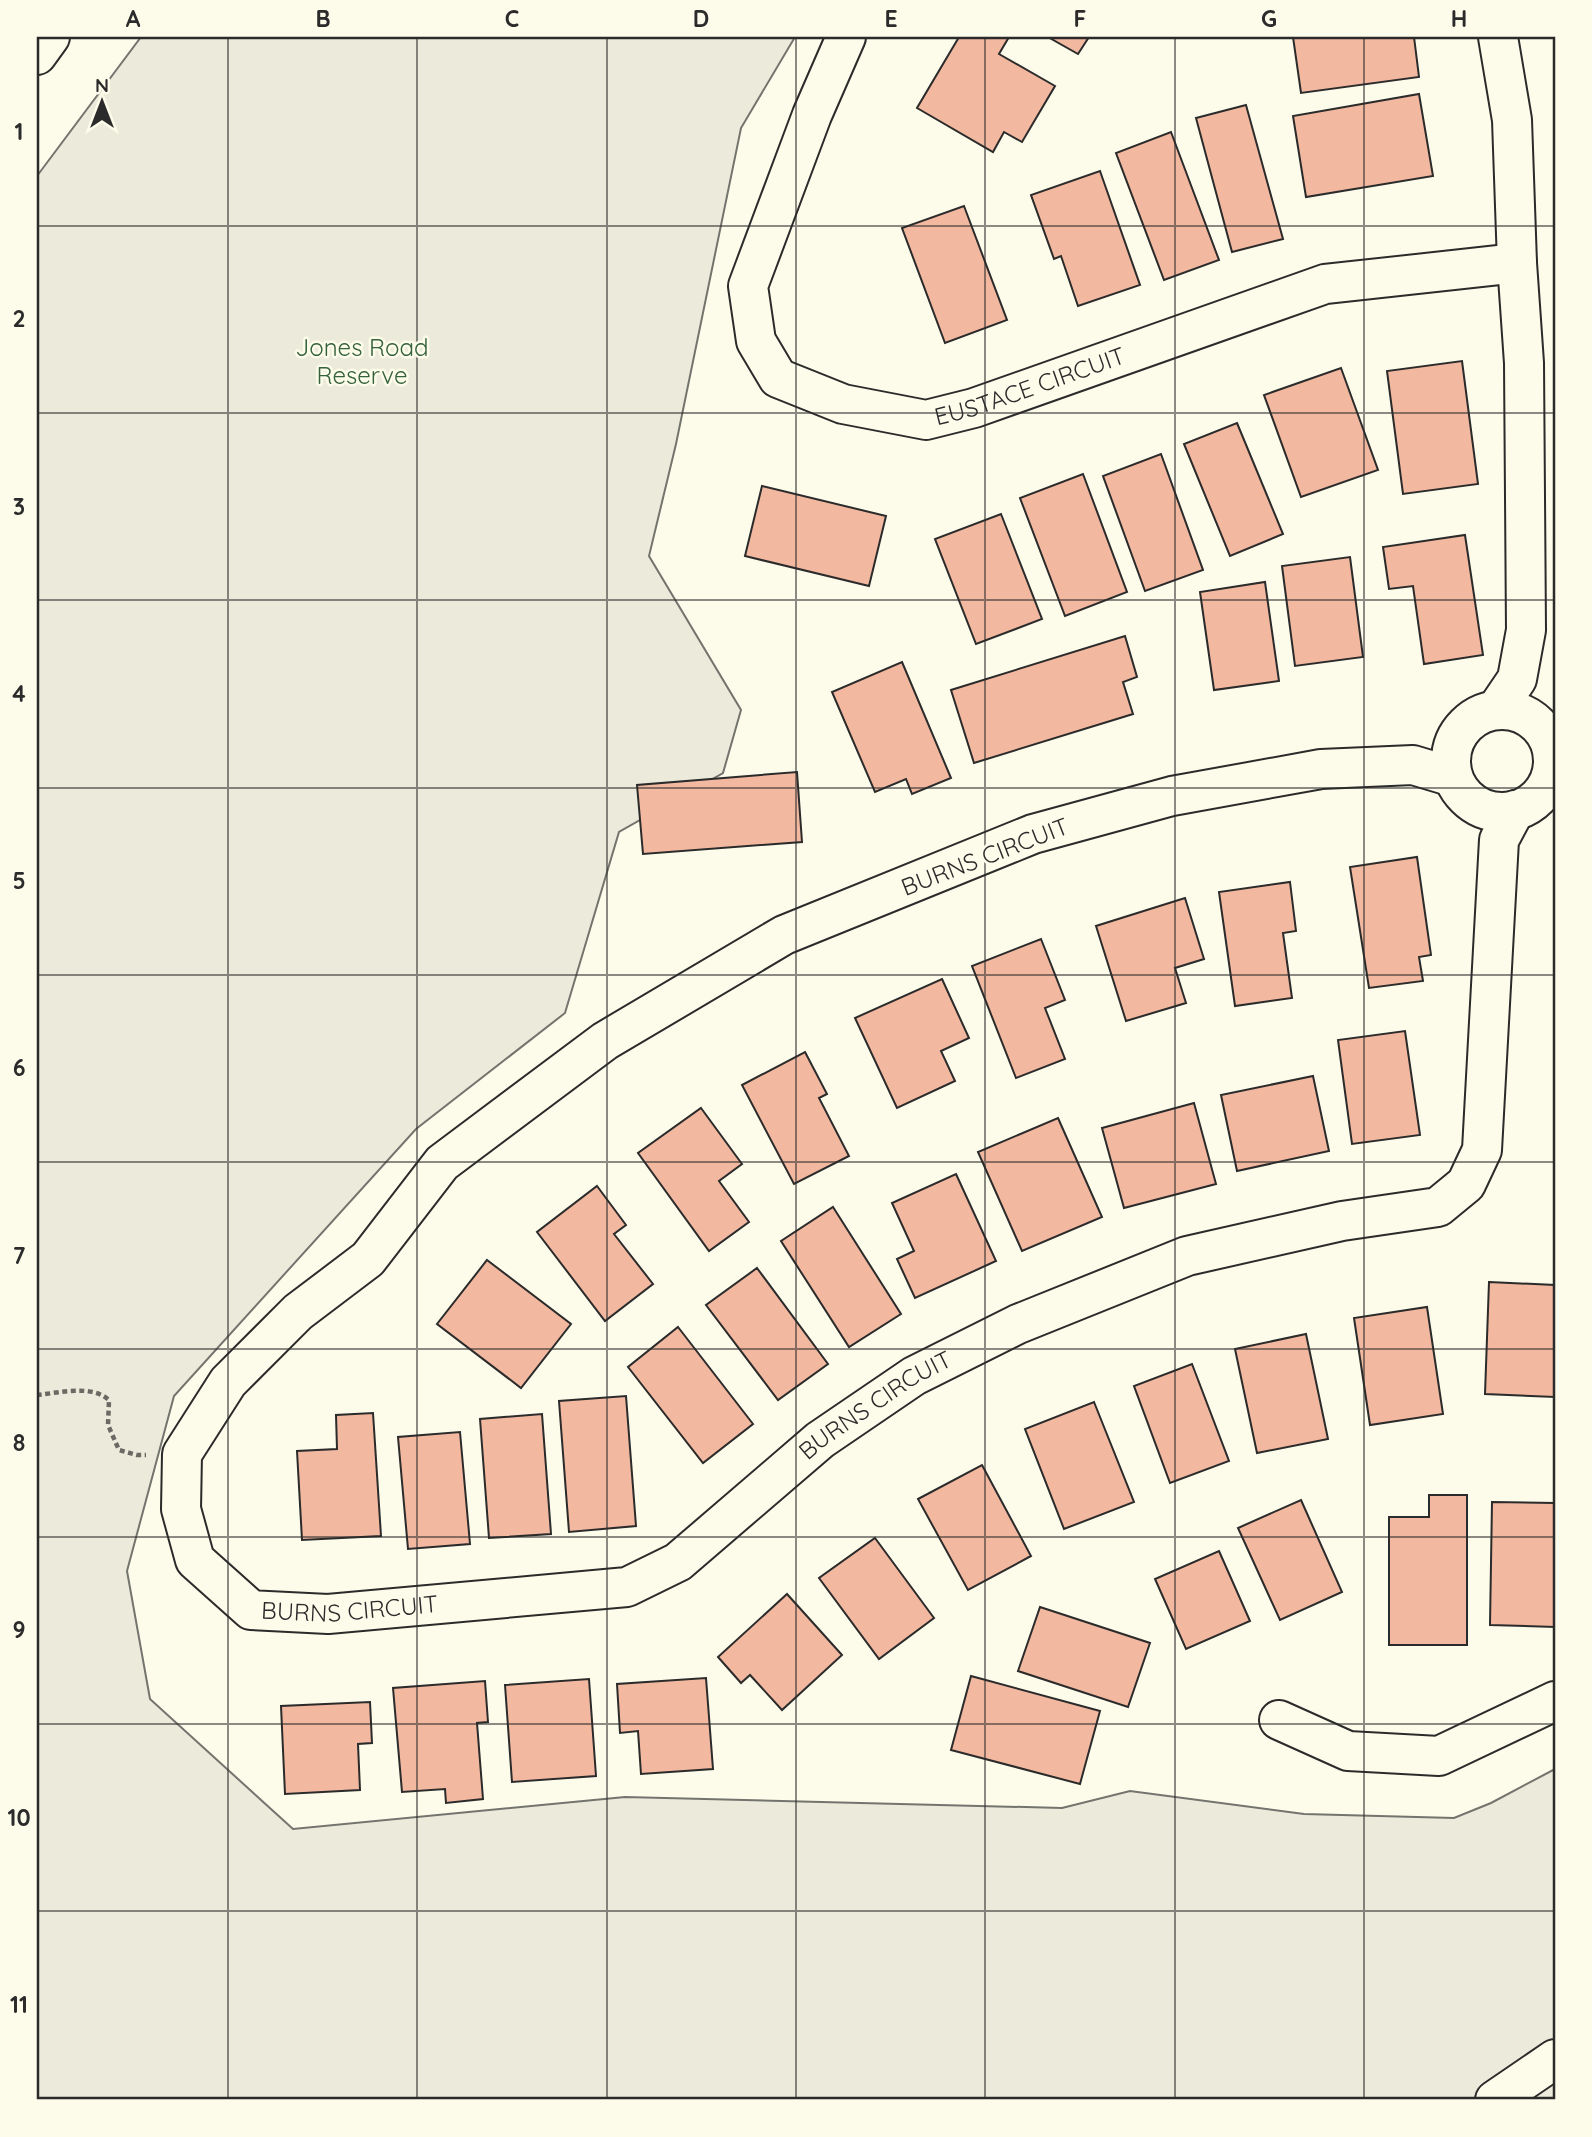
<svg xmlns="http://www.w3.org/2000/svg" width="1592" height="2137" font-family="Quicksand,sans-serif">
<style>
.green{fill:#ecebdb;stroke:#74746e;stroke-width:2}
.building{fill:#f2b8a0;stroke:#2b2b2b;stroke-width:2}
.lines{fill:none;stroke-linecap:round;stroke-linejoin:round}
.minor-casing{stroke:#2b2b2b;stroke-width:42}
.path{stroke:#6a6964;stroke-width:4.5;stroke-dasharray:5 3.5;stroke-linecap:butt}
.minor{stroke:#fdfbea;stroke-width:38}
.grid{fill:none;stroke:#2b2b2b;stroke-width:2;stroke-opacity:0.55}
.labels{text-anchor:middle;stroke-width:5;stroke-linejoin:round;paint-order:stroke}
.park-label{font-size:24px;fill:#34623c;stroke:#fdfbea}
.street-label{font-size:24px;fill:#2b2b2b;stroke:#fdfbea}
.neatline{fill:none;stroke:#2b2b2b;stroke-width:2.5}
.grid-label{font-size:23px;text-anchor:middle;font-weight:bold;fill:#2b2b2b}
</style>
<rect width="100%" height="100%" fill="#fdfbea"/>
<!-- green -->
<path class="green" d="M 141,37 L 795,37 L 741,128 L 676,444 L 649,556 L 741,710 L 723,773 L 619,832 L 565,1013 L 416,1129 L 174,1396 L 127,1571 L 150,1699 L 293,1829 L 625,1797 L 1062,1808 L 1130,1791 L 1304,1814 L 1454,1818 L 1491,1803 L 1555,1769 L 1555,2100 L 37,2100 L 37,176 Z"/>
<!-- building -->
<g class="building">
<path d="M 959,37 L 1009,37 L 999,54 L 1055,86 L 1022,142 L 1004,132 L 993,152 L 917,108 Z"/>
<path d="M 1048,37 L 1089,37 L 1078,54 Z"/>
<path d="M 1293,37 L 1414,37 L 1419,77 L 1301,93 Z"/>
<path d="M 1419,94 L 1433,176 L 1306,197 L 1293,116 Z"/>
<path d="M 1246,105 L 1283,239 L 1232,252 L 1196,118 Z"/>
<path d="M 1171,132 L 1219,260 L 1164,280 L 1116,153 Z"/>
<path d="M 1100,171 L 1140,285 L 1078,306 L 1061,256 L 1054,259 L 1031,195 Z"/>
<path d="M 964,206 L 1007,320 L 945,343 L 902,228 Z"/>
<path d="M 1462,361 L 1478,484 L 1403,494 L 1387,371 Z"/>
<path d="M 1341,368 L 1378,470 L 1301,497 L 1264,395 Z"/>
<path d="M 1237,423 L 1283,534 L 1230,556 L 1184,444 Z"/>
<path d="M 1161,454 L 1203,570 L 1145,591 L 1103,476 Z"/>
<path d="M 1083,474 L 1127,592 L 1065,616 L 1020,498 Z"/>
<path d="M 762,486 L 886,516 L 869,586 L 745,556 Z"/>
<path d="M 1001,514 L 1042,619 L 976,644 L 935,539 Z"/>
<path d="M 1465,535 L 1483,655 L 1424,664 L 1413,586 L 1389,589 L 1383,547 Z"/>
<path d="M 1350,557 L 1363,657 L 1295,666 L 1282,566 Z"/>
<path d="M 1265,582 L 1279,681 L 1214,690 L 1200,592 Z"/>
<path d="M 1125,636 L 1137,677 L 1123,682 L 1133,714 L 974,763 L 951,690 Z"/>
<path d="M 902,662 L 951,778 L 912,794 L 906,779 L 875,792 L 832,692 Z"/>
<path d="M 797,772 L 802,842 L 643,854 L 637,785 Z"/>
<path d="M 1417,857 L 1431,955 L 1419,957 L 1423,981 L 1369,988 L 1350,867 Z"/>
<path d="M 1290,882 L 1296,931 L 1283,933 L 1292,998 L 1235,1006 L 1219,892 Z"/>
<path d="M 1185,898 L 1204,959 L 1175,968 L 1186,1003 L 1126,1021 L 1096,926 Z"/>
<path d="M 1041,939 L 1065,1000 L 1045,1008 L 1065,1059 L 1016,1078 L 972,966 Z"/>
<path d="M 942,979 L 969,1038 L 941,1051 L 955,1081 L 897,1108 L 855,1018 Z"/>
<path d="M 1405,1031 L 1420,1135 L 1352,1144 L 1338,1040 Z"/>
<path d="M 805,1052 L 827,1094 L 819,1098 L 849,1156 L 794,1184 L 742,1085 Z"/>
<path d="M 1313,1076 L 1329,1151 L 1237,1171 L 1221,1095 Z"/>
<path d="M 1194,1103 L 1216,1184 L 1124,1208 L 1102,1128 Z"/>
<path d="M 701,1108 L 742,1164 L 719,1181 L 749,1222 L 709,1251 L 638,1153 Z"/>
<path d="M 1058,1118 L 1102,1217 L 1022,1251 L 978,1152 Z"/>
<path d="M 956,1174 L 996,1261 L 915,1298 L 897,1259 L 914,1251 L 892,1203 Z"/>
<path d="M 597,1186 L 626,1225 L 614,1234 L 653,1284 L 605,1321 L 537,1232 Z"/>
<path d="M 833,1207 L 901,1314 L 849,1347 L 781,1241 Z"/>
<path d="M 487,1260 L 571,1324 L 521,1388 L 437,1324 Z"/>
<path d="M 757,1268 L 828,1364 L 778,1400 L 706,1305 Z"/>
<path d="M 1489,1282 L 1555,1285 L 1555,1397 L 1485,1394 Z"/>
<path d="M 1427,1307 L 1443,1414 L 1370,1425 L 1354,1318 Z"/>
<path d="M 678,1327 L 753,1424 L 703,1463 L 628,1367 Z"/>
<path d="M 1306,1334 L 1328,1439 L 1257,1453 L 1235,1349 Z"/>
<path d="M 1192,1364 L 1229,1461 L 1170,1483 L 1134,1386 Z"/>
<path d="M 626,1396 L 636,1526 L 569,1532 L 559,1401 Z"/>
<path d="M 1094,1402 L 1134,1502 L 1064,1529 L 1025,1429 Z"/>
<path d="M 373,1413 L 381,1536 L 302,1540 L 297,1451 L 337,1449 L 336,1415 Z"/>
<path d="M 542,1414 L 551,1534 L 489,1538 L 480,1419 Z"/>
<path d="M 460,1432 L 470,1544 L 408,1549 L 398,1437 Z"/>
<path d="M 982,1465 L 1031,1556 L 968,1590 L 918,1499 Z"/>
<path d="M 1429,1495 L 1467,1495 L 1467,1645 L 1389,1645 L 1389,1517 L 1429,1517 Z"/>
<path d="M 1301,1500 L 1342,1592 L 1280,1620 L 1238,1528 Z"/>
<path d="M 1492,1502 L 1555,1503 L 1555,1627 L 1490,1625 Z"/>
<path d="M 875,1538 L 934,1618 L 879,1659 L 819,1578 Z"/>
<path d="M 1219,1551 L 1250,1621 L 1186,1649 L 1155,1579 Z"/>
<path d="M 787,1594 L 842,1655 L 782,1710 L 750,1675 L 741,1683 L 718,1657 Z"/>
<path d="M 1040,1607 L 1150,1643 L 1128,1707 L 1018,1671 Z"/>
<path d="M 971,1676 L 1100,1711 L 1080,1784 L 951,1750 Z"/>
<path d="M 706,1678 L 713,1769 L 641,1774 L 638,1731 L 620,1733 L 617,1684 Z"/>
<path d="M 589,1679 L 596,1776 L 512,1782 L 505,1685 Z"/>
<path d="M 485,1681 L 488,1722 L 477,1723 L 483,1799 L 446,1803 L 445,1789 L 402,1792 L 393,1688 Z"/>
<path d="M 370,1702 L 372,1743 L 358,1744 L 360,1790 L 285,1794 L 281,1706 Z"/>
</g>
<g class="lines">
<!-- minor casing -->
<g class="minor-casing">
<g id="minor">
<path id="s1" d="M 846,37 L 812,115 L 748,286 L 756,341 L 778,378 L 843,404 L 926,420 L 974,408 L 1325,284 L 1517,263"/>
<path d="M 37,55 L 50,37"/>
<circle cx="1502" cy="761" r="51"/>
<path d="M 1496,710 L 1517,679 L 1526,630 L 1524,363 L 1517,263 L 1512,120 L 1498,37"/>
<path id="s2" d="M 1453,777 L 1413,765 L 1321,769 L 1172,796 L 1033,834 L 784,935 L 605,1041 L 442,1163 L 368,1259 L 298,1312 L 228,1382 L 182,1454 L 181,1509 L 195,1560 L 251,1610 L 328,1614 L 627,1587 L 678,1562 L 820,1440 L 914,1376 L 1018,1324 L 1187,1256 L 1342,1221 L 1438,1207 L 1466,1184 L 1482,1150 L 1499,840 L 1515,810"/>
<path d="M 1279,1720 L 1348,1751 L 1439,1756 L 1555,1701"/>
<path d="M 1495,2100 L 1555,2059"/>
</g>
</g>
<!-- path -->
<path class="path" d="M 37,1395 C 59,1393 91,1384 109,1400 L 108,1425 L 119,1450 L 137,1455 L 146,1455"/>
<!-- minor -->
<use href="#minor" class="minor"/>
</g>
<!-- grid -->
<path class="grid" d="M 228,37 L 228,2100M 417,37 L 417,2100M 607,37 L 607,2100M 796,37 L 796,2100M 985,37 L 985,2100M 1175,37 L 1175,2100M 1364,37 L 1364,2100M 37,226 L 1555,226M 37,413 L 1555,413M 37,600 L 1555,600M 37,788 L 1555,788M 37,975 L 1555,975M 37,1162 L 1555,1162M 37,1349 L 1555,1349M 37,1537 L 1555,1537M 37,1724 L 1555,1724M 37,1911 L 1555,1911"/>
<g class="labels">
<!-- park labels -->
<g class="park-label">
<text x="362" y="356">Jones Road<tspan x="362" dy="28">Reserve</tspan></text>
</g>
<!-- street labels -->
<g class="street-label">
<text dy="8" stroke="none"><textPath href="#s1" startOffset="630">EUSTACE CIRCUIT</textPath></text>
<text transform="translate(985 857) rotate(-21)" y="8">BURNS CIRCUIT</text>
<text dy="8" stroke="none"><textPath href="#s2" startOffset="2373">BURNS CIRCUIT</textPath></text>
<text dy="8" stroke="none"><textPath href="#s2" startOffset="1785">BURNS CIRCUIT</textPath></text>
</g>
</g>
<!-- border -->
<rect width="1592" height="2137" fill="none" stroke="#fdfbea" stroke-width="77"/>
<!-- north arrow -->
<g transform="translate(102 102)" stroke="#fdfbea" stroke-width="5" paint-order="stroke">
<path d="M0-5L12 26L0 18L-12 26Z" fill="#2b2b2b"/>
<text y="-10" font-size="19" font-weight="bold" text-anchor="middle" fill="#2b2b2b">N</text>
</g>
<rect x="38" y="38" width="1516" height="2060" class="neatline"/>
<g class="grid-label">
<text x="133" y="27">A</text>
<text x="323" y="27">B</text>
<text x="512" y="27">C</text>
<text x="701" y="27">D</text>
<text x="891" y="27">E</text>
<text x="1080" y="27">F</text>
<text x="1269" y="27">G</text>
<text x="1459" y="27">H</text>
<text x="19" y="140">1</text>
<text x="19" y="327">2</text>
<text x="19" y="515">3</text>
<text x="19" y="702">4</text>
<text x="19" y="889">5</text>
<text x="19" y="1076">6</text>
<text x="19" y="1264">7</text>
<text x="19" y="1451">8</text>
<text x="19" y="1638">9</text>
<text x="19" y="1826">10</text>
<text x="19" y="2013">11</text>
</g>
</svg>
